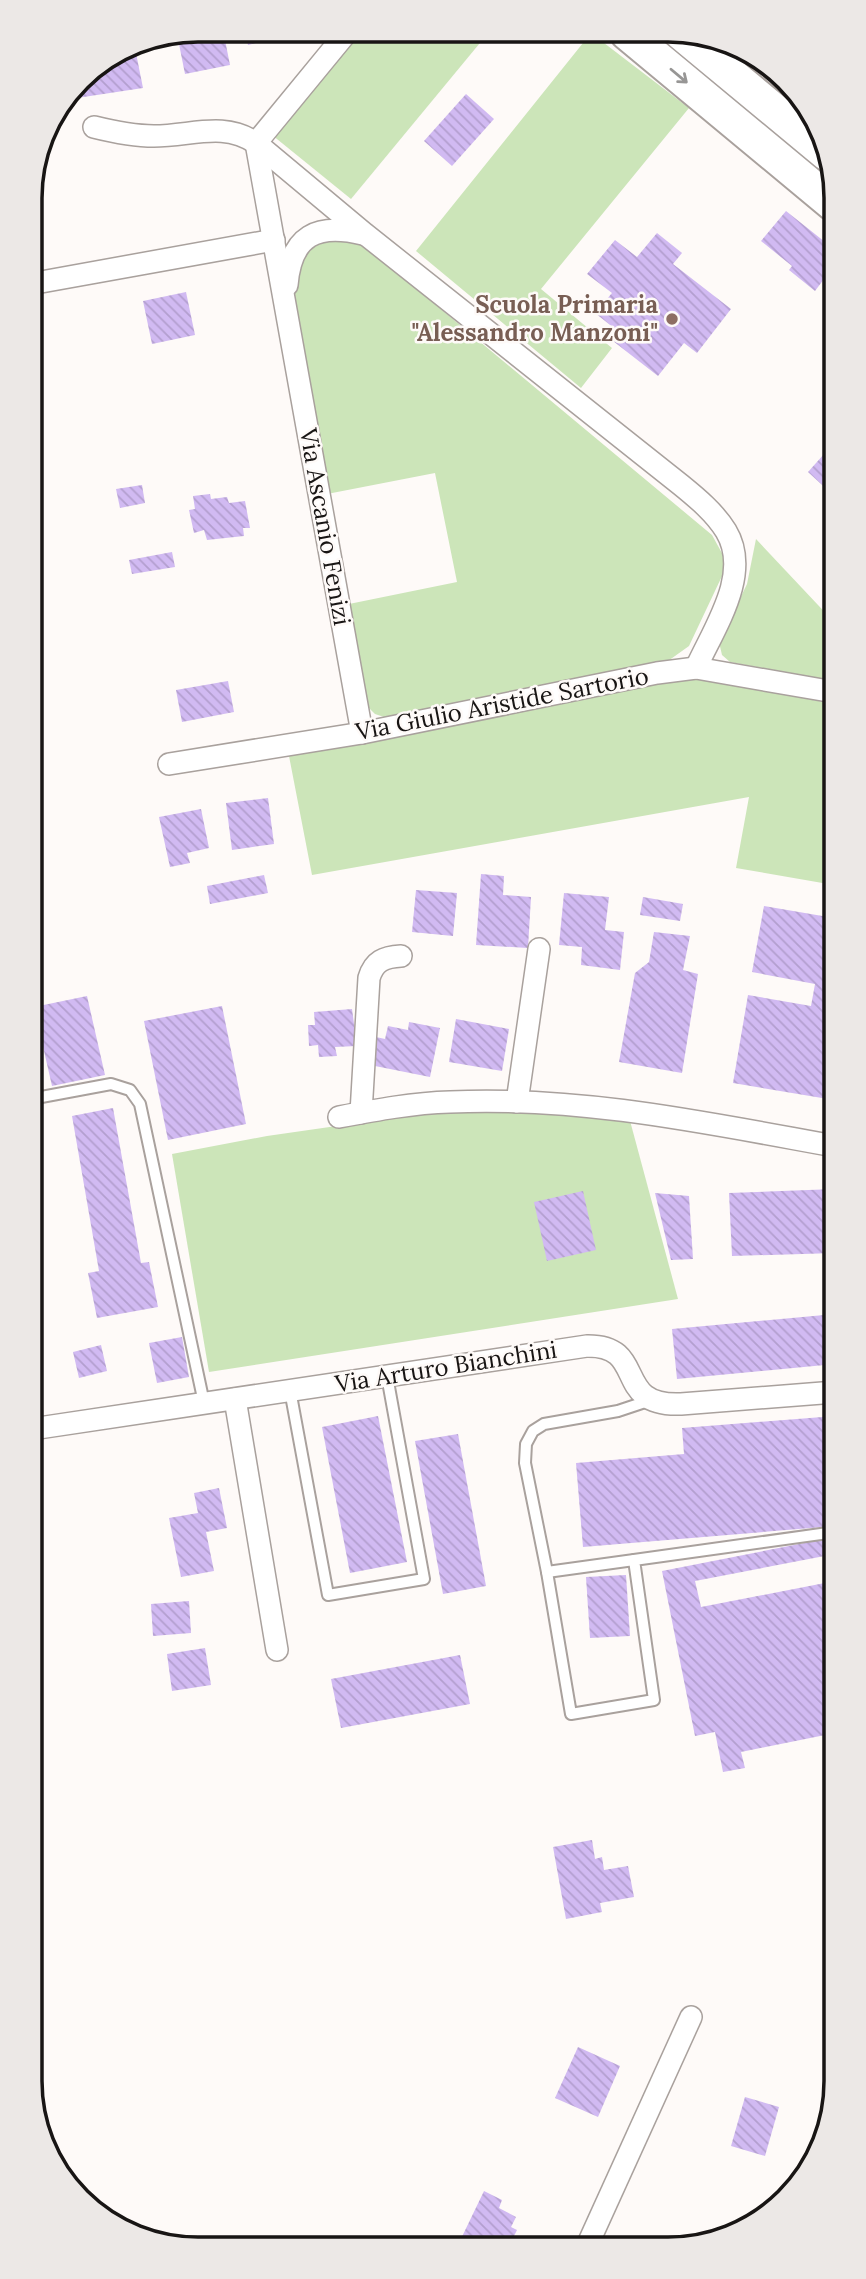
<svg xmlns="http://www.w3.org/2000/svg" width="866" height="2279" font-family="Lora,serif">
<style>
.green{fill:#cce5b9}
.building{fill:url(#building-back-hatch)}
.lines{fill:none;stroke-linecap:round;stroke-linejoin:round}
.lane-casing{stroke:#a9a19d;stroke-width:14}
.street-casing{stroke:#a9a19d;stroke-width:24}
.primary-casing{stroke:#a9a19d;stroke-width:37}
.lane{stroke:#fff;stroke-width:10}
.street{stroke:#fff;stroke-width:21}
.primary{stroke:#fff;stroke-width:33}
.oneway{stroke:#979695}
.education-dot{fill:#8d6e63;stroke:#fefaf8;stroke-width:2.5}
.labels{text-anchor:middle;stroke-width:5;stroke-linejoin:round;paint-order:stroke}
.education-label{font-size:24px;font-weight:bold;fill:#785e54;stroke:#fefaf8;text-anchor:end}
.street-label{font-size:24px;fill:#181514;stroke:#fefaf8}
.rim{fill:none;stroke:#181514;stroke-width:3.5}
</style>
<defs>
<pattern id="building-back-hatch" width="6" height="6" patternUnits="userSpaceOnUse" patternTransform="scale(1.75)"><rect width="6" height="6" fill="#d1baf2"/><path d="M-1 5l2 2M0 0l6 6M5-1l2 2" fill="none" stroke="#b39fcf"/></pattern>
</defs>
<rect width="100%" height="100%" fill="#fefaf8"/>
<!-- green -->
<g class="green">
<path d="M 362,31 L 489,32 L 351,199 L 272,135 Z"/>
<path d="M 591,33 L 689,108 L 541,289 L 612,348 L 581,388 L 416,251 Z"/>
<path d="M 341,239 L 364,245 L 712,535 L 723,555 L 723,574 L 689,646 L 668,661 L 387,718 L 375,714 L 366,705 L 349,604 L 457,582 L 435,473 L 327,494 L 293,289 L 307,251 L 322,242 Z"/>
<path d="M 756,539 L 834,622 L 834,681 L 730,662 L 722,655 L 719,642 L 747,584 Z"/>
<path d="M 700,679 L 834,704 L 834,885 L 736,868 L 749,797 L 312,875 L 289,756 L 654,680 Z"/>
<path d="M 434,1112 L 598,1112 L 629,1117 L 678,1299 L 209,1372 L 172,1154 L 267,1136 Z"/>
</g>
<!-- building -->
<g class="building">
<path d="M 198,30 L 223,30 L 230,65 L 185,74 L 177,34 Z"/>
<path d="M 244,30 L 266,30 L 269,40 L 248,45 Z"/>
<path d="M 134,43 L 143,88 L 77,98 L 76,86 L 87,72 Z"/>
<path d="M 466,94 L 494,119 L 452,166 L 424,141 Z"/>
<path d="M 786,211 L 830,246 L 825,252 L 833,259 L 833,267 L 815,291 L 789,270 L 792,266 L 761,241 Z"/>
<path d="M 657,233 L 682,253 L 673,264 L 731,309 L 697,353 L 684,343 L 658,376 L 613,341 L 619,332 L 595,313 L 612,293 L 587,274 L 615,240 L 637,257 Z"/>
<path d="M 186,292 L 195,335 L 152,344 L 143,301 Z"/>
<path d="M 833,444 L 833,495 L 808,472 Z"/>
<path d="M 142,485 L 145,503 L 120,508 L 116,489 Z"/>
<path d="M 210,494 L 211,499 L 227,497 L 229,503 L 245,501 L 250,528 L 243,528 L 244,536 L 207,540 L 204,530 L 194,533 L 189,510 L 195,509 L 193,496 Z"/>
<path d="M 172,552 L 175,567 L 132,574 L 129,560 Z"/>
<path d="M 228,681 L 234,712 L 182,722 L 176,690 Z"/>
<path d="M 268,798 L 274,844 L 232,850 L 226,803 Z"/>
<path d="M 201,809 L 209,848 L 187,853 L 190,863 L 170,867 L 159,817 Z"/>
<path d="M 481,874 L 504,876 L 503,895 L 531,897 L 528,948 L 476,945 Z"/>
<path d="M 264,875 L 268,893 L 210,904 L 207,886 Z"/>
<path d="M 416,890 L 457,893 L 453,936 L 412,932 Z"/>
<path d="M 564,893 L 609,897 L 605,930 L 624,932 L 620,970 L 581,965 L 582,947 L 559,945 Z"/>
<path d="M 643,897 L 683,904 L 680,921 L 640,915 Z"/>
<path d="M 764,906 L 834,918 L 834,1100 L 733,1083 L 748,995 L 811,1006 L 815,984 L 752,972 Z"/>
<path d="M 654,932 L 690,936 L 683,970 L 698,974 L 682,1073 L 619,1062 L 635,973 L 649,962 Z"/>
<path d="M 87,996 L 105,1075 L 52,1086 L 34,1007 Z"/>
<path d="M 222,1006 L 246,1124 L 168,1140 L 144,1021 Z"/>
<path d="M 352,1009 L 357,1046 L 335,1047 L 337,1056 L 319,1057 L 318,1045 L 309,1046 L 308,1025 L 315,1025 L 314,1012 Z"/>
<path d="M 456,1019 L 509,1029 L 502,1071 L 449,1062 Z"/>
<path d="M 409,1022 L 440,1028 L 430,1077 L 370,1065 L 376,1037 L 385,1039 L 388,1026 L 408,1030 Z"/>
<path d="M 113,1108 L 141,1263 L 149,1262 L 158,1307 L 97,1318 L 88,1273 L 99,1271 L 72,1116 Z"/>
<path d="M 835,1189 L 835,1253 L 732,1256 L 729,1193 Z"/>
<path d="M 583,1191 L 596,1250 L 547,1261 L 534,1202 Z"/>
<path d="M 655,1193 L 689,1196 L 693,1259 L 671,1260 Z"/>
<path d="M 835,1314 L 835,1364 L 677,1379 L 672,1329 Z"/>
<path d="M 182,1337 L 189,1377 L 157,1383 L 149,1343 Z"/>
<path d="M 101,1345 L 107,1371 L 79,1378 L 73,1352 Z"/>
<path d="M 378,1416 L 407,1562 L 350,1573 L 322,1427 Z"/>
<path d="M 835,1416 L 835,1526 L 583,1547 L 576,1463 L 684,1454 L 682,1428 Z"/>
<path d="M 458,1434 L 486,1586 L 443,1594 L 415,1441 Z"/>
<path d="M 219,1488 L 227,1528 L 206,1532 L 214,1571 L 181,1577 L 169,1518 L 198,1513 L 194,1493 Z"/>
<path d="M 835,1537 L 835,1554 L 695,1581 L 701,1607 L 835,1581 L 835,1733 L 741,1752 L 745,1768 L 723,1772 L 715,1732 L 695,1736 L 662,1571 Z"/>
<path d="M 626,1575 L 630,1636 L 590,1638 L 586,1577 Z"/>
<path d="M 189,1601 L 191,1633 L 153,1636 L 151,1604 Z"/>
<path d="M 205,1648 L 211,1685 L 172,1691 L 167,1654 Z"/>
<path d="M 460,1655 L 470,1704 L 341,1728 L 331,1679 Z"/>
<path d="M 832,1829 L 836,1830 L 836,1871 L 824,1869 Z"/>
<path d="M 592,1840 L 595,1859 L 602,1857 L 604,1870 L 628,1866 L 634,1897 L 600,1903 L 602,1912 L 566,1919 L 553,1847 Z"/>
<path d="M 835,1963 L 836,1963 L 836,1996 L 828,1994 Z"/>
<path d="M 578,2047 L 620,2066 L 598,2117 L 555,2098 Z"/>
<path d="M 745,2097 L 779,2107 L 765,2156 L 731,2146 Z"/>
<path d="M 822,2121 L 829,2123 L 824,2145 L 810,2167 L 808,2166 Z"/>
<path d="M 484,2191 L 502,2200 L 499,2208 L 516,2217 L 511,2227 L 517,2230 L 509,2246 L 458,2245 Z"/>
</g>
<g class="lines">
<!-- lane casing -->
<g class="lane-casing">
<g id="lane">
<path d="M 36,1098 L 111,1084 L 130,1090 L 140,1104 L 204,1403"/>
<path d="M 290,1390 L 328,1595 L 424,1579 L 387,1376"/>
<path d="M 651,1400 L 618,1411 L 544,1424 L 533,1431 L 526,1444 L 525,1463 L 547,1572 L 571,1714 L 654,1700 L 634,1560 L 828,1533"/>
<path d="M 547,1572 L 634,1560"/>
</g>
</g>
<!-- street casing -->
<g class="street-casing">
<g id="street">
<path d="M 94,127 C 114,132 134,136 154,136 C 192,136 223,121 256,143 L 348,31"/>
<path d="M 256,143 L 365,234 L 681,485 C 697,498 715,513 726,531 C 752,574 714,628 696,668"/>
<path d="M 256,143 L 362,733"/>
<path d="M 30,284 L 274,240"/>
<path d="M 287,285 C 291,235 317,223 363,234"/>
<path d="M 169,764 L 362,733 L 657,673 L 696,668 L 834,692"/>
<path d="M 517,1102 L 539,949"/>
<path d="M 361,1113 L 369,978 C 374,961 384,957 401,956"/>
<path d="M 339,1117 C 376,1110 413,1103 450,1102 C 580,1096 707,1123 834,1146"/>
<path d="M 235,1399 L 277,1650"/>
<path d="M 32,1429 L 587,1346 C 649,1345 611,1407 681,1404 L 835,1392"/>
<path d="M 587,2246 L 691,2017"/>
</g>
</g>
<!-- primary casing -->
<g class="primary-casing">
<g id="primary">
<path d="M 627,33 L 833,204"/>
<path d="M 681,33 L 827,154"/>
</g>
</g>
<!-- lane -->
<use href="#lane" class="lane"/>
<!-- street -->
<use href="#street" class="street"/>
<!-- primary -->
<use href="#primary" class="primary"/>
</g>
<!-- one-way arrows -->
<defs><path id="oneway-shaft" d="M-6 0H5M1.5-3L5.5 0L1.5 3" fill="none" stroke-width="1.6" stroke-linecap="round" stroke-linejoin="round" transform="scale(1.75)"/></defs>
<use class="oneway" href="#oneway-shaft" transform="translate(679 76) rotate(40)"/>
<!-- markers -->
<circle class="education-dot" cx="672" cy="319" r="7"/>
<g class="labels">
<!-- education labels -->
<g class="education-label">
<text x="658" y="313">Scuola Primaria<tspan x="658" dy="28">"Alessandro Manzoni"</tspan></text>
</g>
<!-- street labels -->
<g class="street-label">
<text transform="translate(325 527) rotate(80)" y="8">Via Ascanio Fenizi</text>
<text transform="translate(502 704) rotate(-11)" y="8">Via Giulio Aristide Sartorio</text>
<text transform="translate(446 1367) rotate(-9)" y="8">Via Arturo Bianchini</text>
</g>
</g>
<!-- crop -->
<path d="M0 0H866V2279H0ZM198 42H668A156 156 0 0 1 824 198V2081A156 156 0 0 1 668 2237H198A156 156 0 0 1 42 2081V198A156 156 0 0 1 198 42Z" fill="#ece8e6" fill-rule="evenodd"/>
<path class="rim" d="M198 42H668A156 156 0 0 1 824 198V2081A156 156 0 0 1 668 2237H198A156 156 0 0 1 42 2081V198A156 156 0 0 1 198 42Z"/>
</svg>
